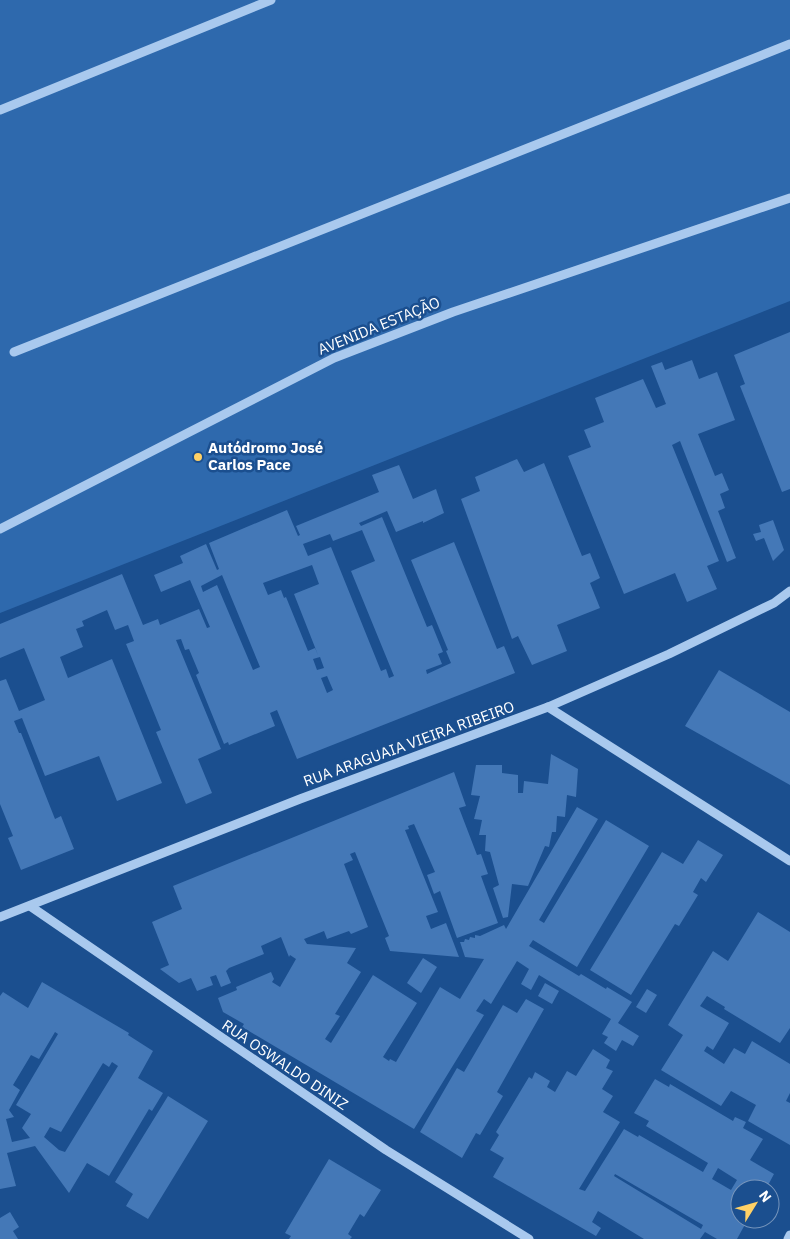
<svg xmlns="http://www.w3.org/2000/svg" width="790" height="1239" font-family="'IBM Plex Sans',sans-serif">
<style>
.green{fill:#2e69ad}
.building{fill:#4478b7;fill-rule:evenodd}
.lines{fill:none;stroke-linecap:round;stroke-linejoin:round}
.minor{stroke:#a9c9ee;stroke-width:9}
.poi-dot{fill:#ffd166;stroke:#1b4f8f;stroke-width:2}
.labels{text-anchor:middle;stroke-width:5;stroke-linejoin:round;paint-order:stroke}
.street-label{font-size:15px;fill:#fff;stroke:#1b4f8f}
.poi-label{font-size:15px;font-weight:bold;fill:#fff;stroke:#1b4f8f;text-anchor:start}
</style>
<rect width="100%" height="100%" fill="#1b4f8f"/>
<!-- green -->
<path class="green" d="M 0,0 L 790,0 L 790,301 L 0,613 Z"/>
<!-- building -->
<g class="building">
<path d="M 790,332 L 790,489 L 782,492 L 740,386 L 745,384 L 734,355 Z"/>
<path d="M 692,360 L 699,379 L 717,372 L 735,420 L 698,434 L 715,476 L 722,473 L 729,490 L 720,494 L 725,508 L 718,511 L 736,558 L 727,562 L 680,441 L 672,445 L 719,561 L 707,566 L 717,589 L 687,602 L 675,573 L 624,594 L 568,456 L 591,447 L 584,430 L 604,422 L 595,398 L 643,379 L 656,408 L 666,404 L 651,366 L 662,362 L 665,370 Z"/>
<path d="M 517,459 L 524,472 L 544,463 L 582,556 L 590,553 L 600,578 L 590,583 L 600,608 L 557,625 L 567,651 L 532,665 L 518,636 L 512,639 L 461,499 L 480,491 L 475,477 Z"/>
<path d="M 399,465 L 413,499 L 436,489 L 444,513 L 423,523 L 423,521 L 396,532 L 387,511 L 359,523 L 361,526 L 382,517 L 427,627 L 432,625 L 443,652 L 438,654 L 442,664 L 426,670 L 427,674 L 451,663 L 446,651 L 448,650 L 411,560 L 454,542 L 497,649 L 504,646 L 515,673 L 297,759 L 277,710 L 270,713 L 275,726 L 229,745 L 228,742 L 224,744 L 196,675 L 199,673 L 189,649 L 185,650 L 181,639 L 176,640 L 221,749 L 198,759 L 212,793 L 186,804 L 156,732 L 161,730 L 126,644 L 134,641 L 128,625 L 115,630 L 107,610 L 82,621 L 84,626 L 76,629 L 83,647 L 60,657 L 68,678 L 112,659 L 162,783 L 117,801 L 99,756 L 45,776 L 22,718 L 14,721 L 19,733 L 21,733 L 55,819 L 61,816 L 74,849 L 21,870 L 8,838 L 13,836 L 0,804 L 0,681 L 6,679 L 19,711 L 45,700 L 24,648 L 0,658 L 0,624 L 122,574 L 143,625 L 158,619 L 160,625 L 199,609 L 207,628 L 210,627 L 190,580 L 161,592 L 154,575 L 183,563 L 180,556 L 206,544 L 217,570 L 219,569 L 209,543 L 287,510 L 298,536 L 300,535 L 296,526 L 379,492 L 372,475 ZM 362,530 L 375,561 L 351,571 L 394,676 L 389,678 L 386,669 L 381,671 L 331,547 L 308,556 L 303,544 L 330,534 L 333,541 ZM 312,565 L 319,584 L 294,594 L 318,655 L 315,648 L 308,651 L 286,597 L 284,598 L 281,590 L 268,595 L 263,583 ZM 222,575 L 260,667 L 253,670 L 217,585 L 203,592 L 201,586 ZM 320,657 L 324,668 L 317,670 L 313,659 ZM 327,676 L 333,690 L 327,693 L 321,678 Z"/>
<path d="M 773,520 L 784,550 L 773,561 L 764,538 L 756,541 L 753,534 L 761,532 L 759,525 Z"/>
<path d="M 719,670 L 790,712 L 790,785 L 685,726 Z"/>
<path d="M 551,754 L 578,769 L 576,797 L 567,795 L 565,817 L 557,816 L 556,832 L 552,832 L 549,847 L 545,846 L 528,886 L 512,884 L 508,917 L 503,918 L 493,888 L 499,885 L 490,852 L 485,851 L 486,835 L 479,835 L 482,820 L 474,819 L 480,796 L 471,795 L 476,765 L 502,765 L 502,773 L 518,775 L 518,793 L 523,793 L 524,781 L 548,784 Z"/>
<path d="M 454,772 L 466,806 L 459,808 L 477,855 L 481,854 L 488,874 L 481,876 L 498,923 L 457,938 L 440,891 L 434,894 L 427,875 L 435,872 L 414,824 L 408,826 L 409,829 L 405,830 L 438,912 L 426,916 L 431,929 L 446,923 L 459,957 L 390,951 L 385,938 L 389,936 L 355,852 L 350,854 L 353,860 L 344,864 L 368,927 L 351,934 L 349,931 L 327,939 L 324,931 L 304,939 L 307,944 L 356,948 L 347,963 L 361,972 L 335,1014 L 340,1016 L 325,1039 L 331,1043 L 373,975 L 417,1003 L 383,1057 L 389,1061 L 390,1059 L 396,1062 L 440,987 L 460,999 L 484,959 L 465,957 L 460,942 L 464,942 L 465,939 L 469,940 L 470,937 L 475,938 L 475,935 L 480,936 L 504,925 L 506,929 L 577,807 L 598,819 L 539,920 L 544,923 L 606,820 L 649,846 L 577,967 L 533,940 L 529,946 L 579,976 L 581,974 L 606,989 L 607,987 L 632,1002 L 618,1023 L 639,1036 L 633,1046 L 622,1040 L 616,1051 L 604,1043 L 608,1037 L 602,1034 L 611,1019 L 539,975 L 531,990 L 521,984 L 529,969 L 517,961 L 491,1004 L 484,999 L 476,1011 L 484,1015 L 414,1129 L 242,1027 L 244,1024 L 223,1012 L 218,998 L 237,990 L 236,987 L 271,972 L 274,979 L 272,982 L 280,987 L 296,959 L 290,955 L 289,957 L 281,937 L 261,946 L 264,954 L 229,968 L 226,971 L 231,983 L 221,987 L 216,975 L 210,977 L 213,985 L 197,991 L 191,978 L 179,983 L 160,969 L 169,965 L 152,922 L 182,909 L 173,886 Z"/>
<path d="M 698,840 L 723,855 L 706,882 L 701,878 L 693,892 L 698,895 L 679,926 L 675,924 L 631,995 L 590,970 L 662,852 L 683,864 Z"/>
<path d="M 758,912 L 790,932 L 790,1028 L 780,1043 L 724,1009 L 725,1007 L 707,996 L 700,1006 L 729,1023 L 713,1050 L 707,1046 L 704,1051 L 724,1064 L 734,1048 L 745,1054 L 752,1041 L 790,1064 L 790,1093 L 786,1101 L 790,1103 L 790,1145 L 748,1121 L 756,1105 L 731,1091 L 721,1106 L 661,1070 L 683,1035 L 668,1025 L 713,951 L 728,961 Z"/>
<path d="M 423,958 L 437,967 L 421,993 L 407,983 Z"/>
<path d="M 42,982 L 129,1033 L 128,1035 L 153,1051 L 138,1078 L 163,1093 L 152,1111 L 149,1109 L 109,1176 L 87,1163 L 69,1193 L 35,1146 L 7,1153 L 16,1186 L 0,1189 L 0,996 L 3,992 L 28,1008 ZM 55,1032 L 58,1034 L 16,1105 L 31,1114 L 22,1128 L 30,1138 L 12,1142 L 6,1119 L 14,1117 L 9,1110 L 20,1090 L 13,1085 L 31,1055 L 39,1059 ZM 112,1062 L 118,1066 L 65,1152 L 59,1150 L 44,1137 L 50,1127 L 61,1132 L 103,1063 L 109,1067 Z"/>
<path d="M 545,983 L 559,991 L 552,1004 L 538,996 Z"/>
<path d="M 647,989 L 657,995 L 646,1013 L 636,1007 Z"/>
<path d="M 526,999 L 544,1009 L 497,1092 L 503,1096 L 480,1135 L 476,1133 L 462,1158 L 420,1132 L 457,1068 L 464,1072 L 503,1005 L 517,1013 Z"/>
<path d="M 593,1049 L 610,1060 L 606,1068 L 613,1071 L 602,1089 L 613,1096 L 603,1112 L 620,1122 L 579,1189 L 585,1191 L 624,1129 L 638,1137 L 639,1135 L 703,1172 L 708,1163 L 646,1126 L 649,1121 L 634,1113 L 655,1079 L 669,1087 L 670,1084 L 733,1121 L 735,1117 L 746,1122 L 743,1128 L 763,1139 L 750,1160 L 774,1174 L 766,1189 L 740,1189 L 740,1219 L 748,1219 L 737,1239 L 717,1239 L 705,1232 L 700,1239 L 644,1239 L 598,1211 L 592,1222 L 601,1228 L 596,1236 L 493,1177 L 504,1158 L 490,1150 L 499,1135 L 496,1132 L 529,1077 L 532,1079 L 535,1072 L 550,1081 L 547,1087 L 555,1092 L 567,1071 L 576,1076 ZM 718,1168 L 737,1180 L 731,1190 L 712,1179 ZM 615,1174 L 703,1225 L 701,1229 L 614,1176 Z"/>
<path d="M 168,1096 L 208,1121 L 148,1219 L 126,1206 L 133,1194 L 115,1182 Z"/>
<path d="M 329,1159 L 381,1190 L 364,1217 L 360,1214 L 348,1234 L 352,1237 L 350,1239 L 289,1239 L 291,1236 L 285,1233 Z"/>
<path d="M 10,1212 L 19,1227 L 13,1231 L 18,1239 L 0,1239 L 0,1218 Z"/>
</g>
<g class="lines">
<!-- minor -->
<g class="minor">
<path d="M 0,110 L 271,0"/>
<path d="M 14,352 L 790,44"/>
<path d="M 0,529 L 334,358 L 453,312 L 790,198"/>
<path d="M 548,707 L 790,861"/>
<path d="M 30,906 L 386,1150 L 529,1239"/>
<path d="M 0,917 L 300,799 L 548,707 L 669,654 L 774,603 L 790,591"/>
<path d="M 788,1239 L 790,1235"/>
</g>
</g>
<!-- markers -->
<circle class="poi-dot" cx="198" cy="457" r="5"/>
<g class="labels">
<!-- street labels -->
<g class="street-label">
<text transform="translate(379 326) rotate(-22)" y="5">AVENIDA ESTAÇÃO</text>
<text transform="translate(409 744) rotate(-20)" y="5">RUA ARAGUAIA VIEIRA RIBEIRO</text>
<text transform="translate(285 1065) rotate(34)" y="5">RUA OSWALDO DINIZ</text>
</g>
<!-- poi labels -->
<g class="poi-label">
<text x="208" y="453">Autódromo José<tspan x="208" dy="17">Carlos Pace</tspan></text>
</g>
</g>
<!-- north arrow -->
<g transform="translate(755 1204) rotate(53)"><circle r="24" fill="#1b4f8f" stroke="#7695bc"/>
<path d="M0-4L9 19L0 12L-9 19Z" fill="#ffd166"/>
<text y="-8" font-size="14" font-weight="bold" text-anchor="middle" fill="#ffffff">N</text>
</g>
</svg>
